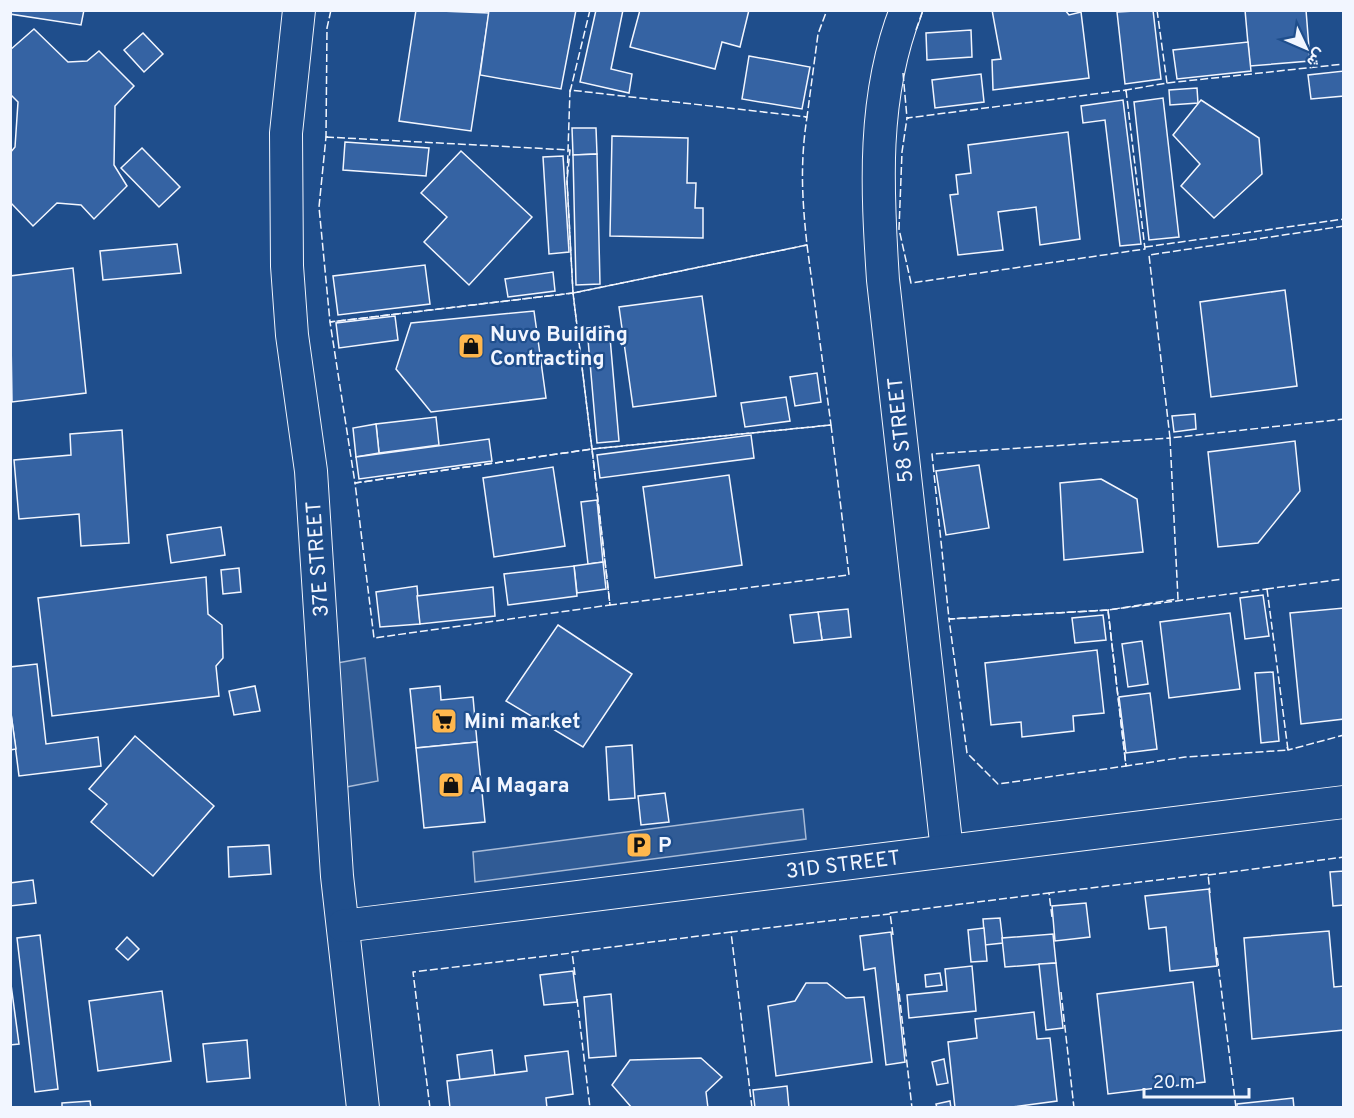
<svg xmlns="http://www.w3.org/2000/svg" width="1354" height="1118" font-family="Overpass,Vazirmatn,sans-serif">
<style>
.parking{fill:#305b95;stroke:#a8bbd7;stroke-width:1.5}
.building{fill:#3563a3;stroke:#f2f6ff;stroke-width:1.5}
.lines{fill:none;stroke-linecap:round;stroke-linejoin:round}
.street-casing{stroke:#f2f6ff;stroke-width:34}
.street{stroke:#1f4e8c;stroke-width:32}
.fence{stroke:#f2f6ff;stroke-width:1.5;stroke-dasharray:8 3;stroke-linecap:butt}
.labels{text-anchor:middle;stroke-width:4.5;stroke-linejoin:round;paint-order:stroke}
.poi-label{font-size:21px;font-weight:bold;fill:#f2f6ff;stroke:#1f4e8c;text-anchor:start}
.street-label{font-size:21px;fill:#f2f6ff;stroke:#1f4e8c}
</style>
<rect width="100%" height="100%" fill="#1f4e8c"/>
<!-- parking -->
<g class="parking">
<path d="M 365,658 L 378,781 L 341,788 L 326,665 Z"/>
<path d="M 803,809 L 806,839 L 475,882 L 473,852 Z"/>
</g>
<!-- building -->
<g class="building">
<path d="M 10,10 L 84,10 L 81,25 L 10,14 Z"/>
<path d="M 416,10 L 489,13 L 471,131 L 399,121 Z"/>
<path d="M 489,10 L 576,10 L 561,89 L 480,75 Z"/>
<path d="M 596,10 L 623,10 L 611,69 L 632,74 L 629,93 L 580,82 Z"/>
<path d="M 640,10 L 749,10 L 740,47 L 722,42 L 715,69 L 630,47 Z"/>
<path d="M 992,10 L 1065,10 L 1069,15 L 1081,12 L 1089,78 L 993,90 L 992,60 L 1001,59 Z"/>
<path d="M 1153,10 L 1161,79 L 1125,84 L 1117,12 Z"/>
<path d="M 1245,10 L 1306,10 L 1310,61 L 1250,66 Z"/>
<path d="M 34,29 L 68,62 L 87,61 L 99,51 L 134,86 L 115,106 L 114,165 L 127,186 L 94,219 L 81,205 L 57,203 L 33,226 L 10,202 L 10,153 L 15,147 L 18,102 L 10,94 L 10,50 Z"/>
<path d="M 971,30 L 972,57 L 927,60 L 926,33 Z"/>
<path d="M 143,33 L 163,54 L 144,72 L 124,50 Z"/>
<path d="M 1248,42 L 1251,71 L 1177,79 L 1173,50 Z"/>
<path d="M 749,56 L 810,67 L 802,109 L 742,99 Z"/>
<path d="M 1344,71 L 1344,96 L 1311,99 L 1308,75 Z"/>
<path d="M 981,74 L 984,102 L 935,108 L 932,80 Z"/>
<path d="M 1197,88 L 1198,103 L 1170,105 L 1169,90 Z"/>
<path d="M 1163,98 L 1179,237 L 1149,240 L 1134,102 Z"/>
<path d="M 1123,100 L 1141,244 L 1120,246 L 1105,120 L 1083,123 L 1081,106 Z"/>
<path d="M 1201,100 L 1259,138 L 1262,174 L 1214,218 L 1181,186 L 1200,164 L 1173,135 Z"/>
<path d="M 572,128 L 596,128 L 597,154 L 573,155 Z"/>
<path d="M 1068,132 L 1080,239 L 1040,245 L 1036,207 L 998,212 L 1003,250 L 958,255 L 950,195 L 958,194 L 956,175 L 971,173 L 968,145 Z"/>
<path d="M 612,136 L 688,138 L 687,183 L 696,183 L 695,208 L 703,208 L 703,238 L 610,236 Z"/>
<path d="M 345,142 L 429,148 L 426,176 L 343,170 Z"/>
<path d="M 142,148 L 180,187 L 159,207 L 121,168 Z"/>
<path d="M 461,151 L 532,217 L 469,285 L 424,242 L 447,217 L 421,193 Z"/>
<path d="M 597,154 L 600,284 L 576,285 L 573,155 Z"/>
<path d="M 563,156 L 569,252 L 549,254 L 543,157 Z"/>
<path d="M 177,244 L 181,273 L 103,280 L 100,251 Z"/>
<path d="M 425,265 L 430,304 L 338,315 L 333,276 Z"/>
<path d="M 73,268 L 86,393 L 12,402 L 10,276 Z"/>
<path d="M 553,272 L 555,291 L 508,297 L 505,279 Z"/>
<path d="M 1285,290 L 1297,386 L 1211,397 L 1200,302 Z"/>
<path d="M 702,296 L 716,396 L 633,407 L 619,307 Z"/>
<path d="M 534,311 L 546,398 L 431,412 L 396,369 L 411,323 Z"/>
<path d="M 395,316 L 398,340 L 339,348 L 336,323 Z"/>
<path d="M 609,326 L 619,441 L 597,443 L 587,328 Z"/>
<path d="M 817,373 L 821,402 L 795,406 L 790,377 Z"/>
<path d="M 786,397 L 790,421 L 745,427 L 741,403 Z"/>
<path d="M 1195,414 L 1196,429 L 1174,432 L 1172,416 Z"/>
<path d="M 436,417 L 439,445 L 379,453 L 376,424 Z"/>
<path d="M 376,424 L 379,453 L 356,457 L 353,428 Z"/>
<path d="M 122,430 L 129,543 L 81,546 L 79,514 L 19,519 L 14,460 L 71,455 L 70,434 Z"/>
<path d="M 751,435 L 754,458 L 600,478 L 597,455 Z"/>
<path d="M 489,439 L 492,461 L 359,479 L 356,457 Z"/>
<path d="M 1295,441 L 1300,491 L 1258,543 L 1218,547 L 1208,452 Z"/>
<path d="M 979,465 L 989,528 L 946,535 L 936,471 Z"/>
<path d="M 553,467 L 565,546 L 494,557 L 483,478 Z"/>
<path d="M 729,475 L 742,565 L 655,578 L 643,487 Z"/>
<path d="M 1101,479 L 1137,499 L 1143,552 L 1064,560 L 1060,483 Z"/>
<path d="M 597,500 L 603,562 L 588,564 L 581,502 Z"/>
<path d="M 221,527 L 225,555 L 171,563 L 167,535 Z"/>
<path d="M 603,562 L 606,589 L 577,593 L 574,566 Z"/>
<path d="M 574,566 L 577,596 L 508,605 L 504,574 Z"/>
<path d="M 239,568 L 241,592 L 223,594 L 221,570 Z"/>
<path d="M 206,577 L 208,614 L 222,625 L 223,658 L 216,666 L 219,696 L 52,716 L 38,598 Z"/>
<path d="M 417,586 L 420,624 L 380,627 L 376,592 Z"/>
<path d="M 493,587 L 495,616 L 420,624 L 417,596 Z"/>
<path d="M 1263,595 L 1269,636 L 1245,639 L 1240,598 Z"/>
<path d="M 1344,608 L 1344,719 L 1301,724 L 1290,613 Z"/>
<path d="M 848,609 L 851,637 L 822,640 L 818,612 Z"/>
<path d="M 818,612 L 822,640 L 794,643 L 790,615 Z"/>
<path d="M 1230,613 L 1240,689 L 1169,698 L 1160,622 Z"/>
<path d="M 1103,615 L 1106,640 L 1075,643 L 1072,618 Z"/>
<path d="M 558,625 L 632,674 L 583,747 L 506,701 Z"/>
<path d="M 1142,641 L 1148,684 L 1128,687 L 1122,644 Z"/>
<path d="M 1097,650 L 1104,713 L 1073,716 L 1074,731 L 1022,737 L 1021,722 L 991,725 L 985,663 Z"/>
<path d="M 37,664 L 46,744 L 98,737 L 101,766 L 19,776 L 10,705 L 10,667 Z"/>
<path d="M 1273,672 L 1279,741 L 1261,743 L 1255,673 Z"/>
<path d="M 255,686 L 260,711 L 234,715 L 229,691 Z"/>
<path d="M 440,686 L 441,700 L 473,697 L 477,742 L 416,748 L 410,689 Z"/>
<path d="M 1150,693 L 1157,749 L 1126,753 L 1119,697 Z"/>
<path d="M 10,707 L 16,749 L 10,750 Z"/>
<path d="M 135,736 L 214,806 L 153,876 L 91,822 L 107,804 L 89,789 Z"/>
<path d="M 477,742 L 485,822 L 424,828 L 416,748 Z"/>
<path d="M 632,745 L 635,798 L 609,800 L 606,747 Z"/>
<path d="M 665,793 L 669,822 L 641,825 L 638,796 Z"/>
<path d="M 269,845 L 271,874 L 229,877 L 228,847 Z"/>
<path d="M 1344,871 L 1344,905 L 1333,906 L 1330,872 Z"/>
<path d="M 33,880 L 36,903 L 10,906 L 10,883 Z"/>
<path d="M 1209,889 L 1217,966 L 1170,971 L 1166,927 L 1149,929 L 1145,896 Z"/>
<path d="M 1086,903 L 1090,937 L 1055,941 L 1052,906 Z"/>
<path d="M 1000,918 L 1003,943 L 985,945 L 983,919 Z"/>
<path d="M 984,928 L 987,961 L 971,962 L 968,930 Z"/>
<path d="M 1329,931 L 1334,987 L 1344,986 L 1344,1030 L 1252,1039 L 1244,938 Z"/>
<path d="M 891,932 L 905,1062 L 886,1065 L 875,968 L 864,970 L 860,936 Z"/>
<path d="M 1053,934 L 1056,963 L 1005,967 L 1002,938 Z"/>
<path d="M 40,935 L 58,1089 L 35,1092 L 17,938 Z"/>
<path d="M 127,937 L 139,949 L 128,960 L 116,949 Z"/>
<path d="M 1056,963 L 1063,1028 L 1046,1030 L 1039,964 Z"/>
<path d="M 972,966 L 976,1011 L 909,1018 L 907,995 L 947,991 L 945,969 Z"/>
<path d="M 573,971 L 577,1002 L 544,1005 L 540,975 Z"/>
<path d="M 940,973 L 942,985 L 926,987 L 925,975 Z"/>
<path d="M 10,977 L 19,1044 L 10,1045 Z"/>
<path d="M 1193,982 L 1205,1082 L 1108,1094 L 1097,994 Z"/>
<path d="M 806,983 L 827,983 L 846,998 L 864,997 L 872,1062 L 776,1076 L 768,1006 L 795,1001 Z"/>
<path d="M 162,991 L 171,1061 L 98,1071 L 89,1001 Z"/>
<path d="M 611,994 L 616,1056 L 589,1058 L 584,997 Z"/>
<path d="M 1034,1012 L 1037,1039 L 1050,1038 L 1057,1101 L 1004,1108 L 955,1108 L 948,1042 L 977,1038 L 975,1019 Z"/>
<path d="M 247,1040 L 250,1078 L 207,1082 L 203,1044 Z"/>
<path d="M 492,1050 L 495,1076 L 460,1080 L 457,1055 Z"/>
<path d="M 568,1051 L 573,1094 L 546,1098 L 547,1108 L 450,1108 L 447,1081 L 527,1071 L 525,1056 Z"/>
<path d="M 701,1058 L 722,1077 L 706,1092 L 708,1108 L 632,1108 L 612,1085 L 630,1060 Z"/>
<path d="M 944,1059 L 948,1083 L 937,1085 L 932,1062 Z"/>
<path d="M 787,1086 L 789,1108 L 755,1108 L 753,1090 Z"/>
<path d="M 1293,1098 L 1294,1108 L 1237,1108 L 1237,1104 Z"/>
<path d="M 90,1101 L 91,1108 L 62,1108 L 62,1103 Z"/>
<path d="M 950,1101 L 951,1108 L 937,1108 L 936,1104 Z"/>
</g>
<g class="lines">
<!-- street casing -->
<g class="street-casing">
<g id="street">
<path d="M 299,10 L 286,133 L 287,266 L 292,335 L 311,471 L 337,876 L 363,1108"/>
<path d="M 906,10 C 872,97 877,189 883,280 L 947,851"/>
<path d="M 343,926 L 1344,802"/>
</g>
</g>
<!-- street -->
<use href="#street" class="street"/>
<!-- fence -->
<g class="fence">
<path d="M 1157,10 L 1167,83 L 1165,83"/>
<path d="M 916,30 L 923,10"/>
<path d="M 903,73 L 907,118 L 909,118"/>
<path d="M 1126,90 L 1145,249 L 911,283 L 899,229 L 902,152 L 907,118 Z"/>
<path d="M 570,92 L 590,10"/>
<path d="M 1126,92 L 1126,90 L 1167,83 L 1344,64"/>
<path d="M 805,117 L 807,117 L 818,34 L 827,10"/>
<path d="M 326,137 L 570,150 L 567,181 L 573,293 L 330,322 L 319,207 Z"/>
<path d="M 328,137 L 326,137 L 327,28 L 331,10"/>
<path d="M 1344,226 L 1149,255 L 1170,438 L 1344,419"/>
<path d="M 807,245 L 831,425 L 592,449 L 573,293 Z"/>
<path d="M 1145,247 L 1344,219"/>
<path d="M 573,293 L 807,245 C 802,199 800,163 807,117 L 570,90 L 567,181 L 573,293 L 592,449 L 355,483 L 330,322 L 573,293"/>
<path d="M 831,425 L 849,575 L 610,605 L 592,449 Z"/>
<path d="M 1170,438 L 1178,599 L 1108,610 L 949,619 L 932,454 Z"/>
<path d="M 592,449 L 610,605 L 374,638 L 355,483 Z"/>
<path d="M 1266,589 L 1344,579"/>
<path d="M 1267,589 L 1288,750 L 1185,757 L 1126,766 L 1108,610 Z"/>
<path d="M 1108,610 L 1126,766 L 998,784 L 967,753 L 949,619 Z"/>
<path d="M 1287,747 L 1288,750 L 1344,735"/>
<path d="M 1208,875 L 1344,857"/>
<path d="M 1052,917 L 1049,893 L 1208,874 L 1210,893"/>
<path d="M 893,935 L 890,913 L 1049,893"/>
<path d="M 1216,947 L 1236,1108"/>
<path d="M 575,975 L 572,952 L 731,932 L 731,935"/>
<path d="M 898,983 L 912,1108"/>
<path d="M 1061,992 L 1074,1108"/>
<path d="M 577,999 L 590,1108"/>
<path d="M 430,1108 L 413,972 L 572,953"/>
<path d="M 752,1108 L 731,932 L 890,914"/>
</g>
</g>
<!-- icons -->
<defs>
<g id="shop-square" transform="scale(1.35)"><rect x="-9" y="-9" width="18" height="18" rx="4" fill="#ffb74d" stroke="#1f4e8c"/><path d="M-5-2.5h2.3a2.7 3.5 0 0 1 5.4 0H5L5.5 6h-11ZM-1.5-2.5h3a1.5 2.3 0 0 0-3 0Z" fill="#111"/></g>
<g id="supermarket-square" transform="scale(1.35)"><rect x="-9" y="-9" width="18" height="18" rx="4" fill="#ffb74d" stroke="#1f4e8c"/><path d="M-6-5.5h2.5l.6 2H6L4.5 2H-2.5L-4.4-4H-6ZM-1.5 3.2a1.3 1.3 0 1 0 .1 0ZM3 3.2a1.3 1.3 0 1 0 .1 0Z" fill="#111"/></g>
<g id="parking-square" transform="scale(1.35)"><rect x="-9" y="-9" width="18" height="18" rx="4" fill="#ffb74d" stroke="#1f4e8c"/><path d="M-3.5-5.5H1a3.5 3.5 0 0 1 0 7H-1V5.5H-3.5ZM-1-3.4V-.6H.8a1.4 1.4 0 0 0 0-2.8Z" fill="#111"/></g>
</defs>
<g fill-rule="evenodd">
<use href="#shop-square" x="471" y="346"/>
<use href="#supermarket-square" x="444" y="721"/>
<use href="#shop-square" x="451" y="785"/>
<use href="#parking-square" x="639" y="845"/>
</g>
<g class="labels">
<!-- poi labels -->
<g class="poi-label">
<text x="490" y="341">Nuvo Building<tspan x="490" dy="24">Contracting</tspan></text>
<text x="464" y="728">Mini market</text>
<text x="470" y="792">Al Magara</text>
<text x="658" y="852">P</text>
</g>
<!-- street labels -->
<g class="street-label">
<text transform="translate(900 430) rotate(-96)" y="7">58 STREET</text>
<text transform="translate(317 559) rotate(-94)" y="7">37E STREET</text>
<text transform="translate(843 864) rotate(-7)" y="7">31D STREET</text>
</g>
</g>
<!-- border -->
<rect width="1354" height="1118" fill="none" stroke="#f2f6ff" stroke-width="24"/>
<!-- north arrow -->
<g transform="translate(1306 48) rotate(134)" stroke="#1f4e8c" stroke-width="4.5" paint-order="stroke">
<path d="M0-4.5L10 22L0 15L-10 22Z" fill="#f2f6ff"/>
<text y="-9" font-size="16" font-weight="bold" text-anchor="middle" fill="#f2f6ff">ش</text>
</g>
<!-- scale -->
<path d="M1144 1088v9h105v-9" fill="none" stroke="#f2f6ff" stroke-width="3"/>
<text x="1153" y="1088" font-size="18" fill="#f2f6ff" stroke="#1f4e8c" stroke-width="4.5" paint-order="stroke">20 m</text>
</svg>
